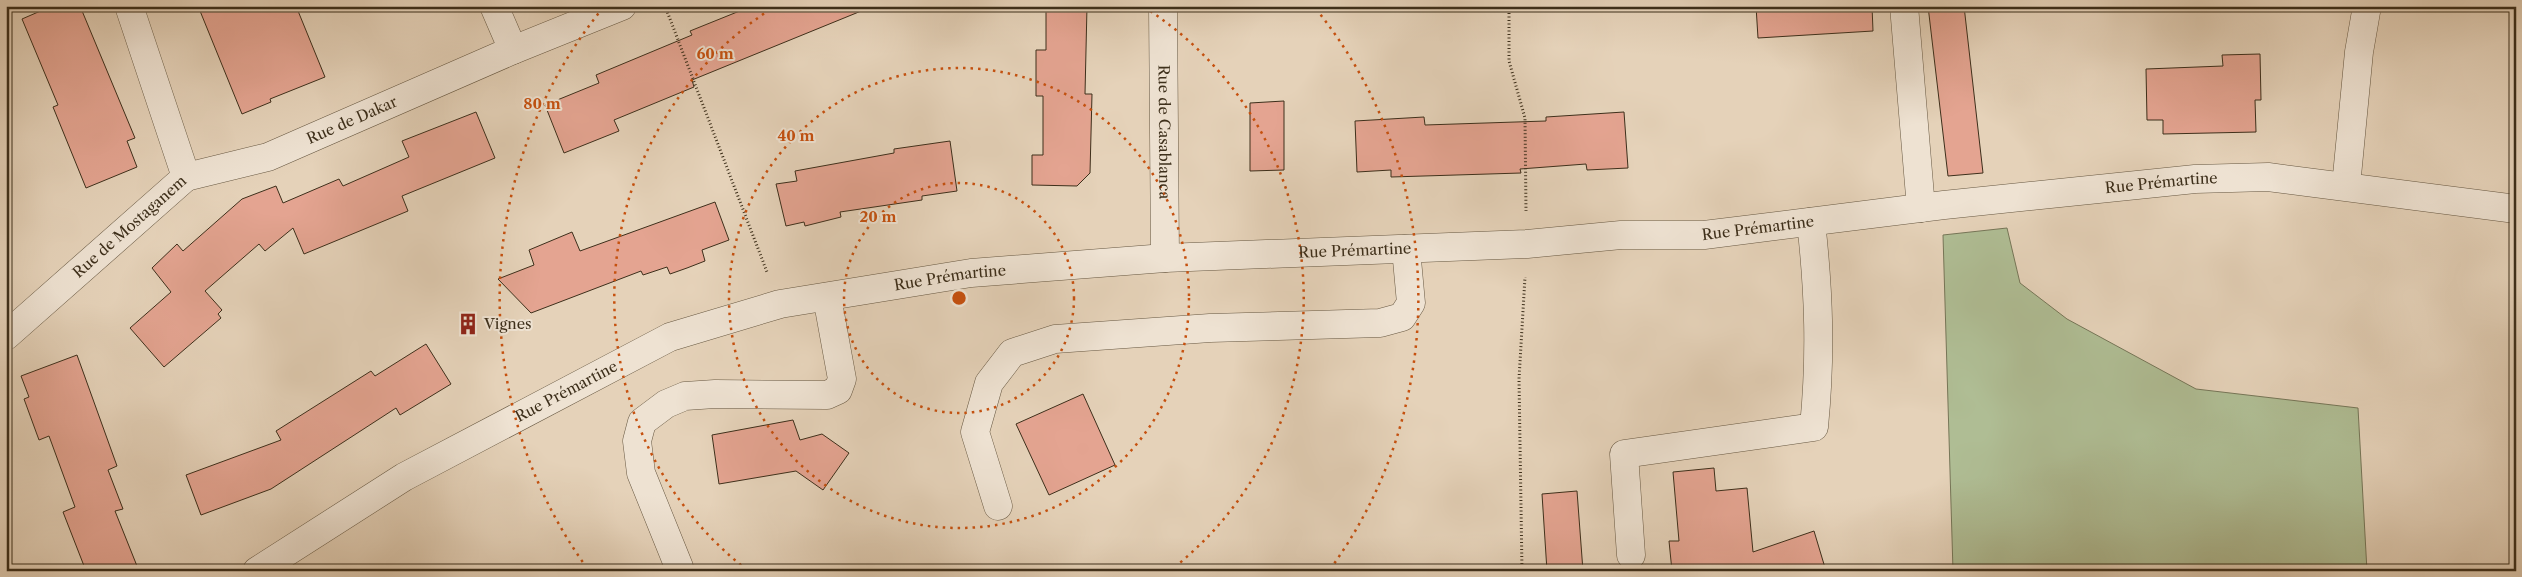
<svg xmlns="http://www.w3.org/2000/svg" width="2522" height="577" font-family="'Libre Caslon Text',serif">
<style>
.green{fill:#afbd94;stroke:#767658}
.building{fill:#e4a491;stroke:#3d2f1b}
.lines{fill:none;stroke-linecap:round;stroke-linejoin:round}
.minor-casing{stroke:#675842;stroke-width:29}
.path{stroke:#3d2f1b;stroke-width:3;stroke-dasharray:1 2.5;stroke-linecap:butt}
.minor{stroke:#eee2d2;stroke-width:28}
.ring{fill:none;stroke:#c6510f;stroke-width:2.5;stroke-dasharray:2.5 5}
.labels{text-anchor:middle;stroke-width:4;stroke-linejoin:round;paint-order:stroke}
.street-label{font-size:15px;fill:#3d2f1b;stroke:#eee2d2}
.poi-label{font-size:15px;fill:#3d2f1b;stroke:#eee2d2;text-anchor:start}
.centre{fill:#c6510f;stroke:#eee2d2;stroke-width:2.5}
.ring-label{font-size:15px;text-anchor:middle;font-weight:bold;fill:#c6510f;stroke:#eee2d2;stroke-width:4;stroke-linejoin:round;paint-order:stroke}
</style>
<rect width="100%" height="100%" fill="#e5d2b9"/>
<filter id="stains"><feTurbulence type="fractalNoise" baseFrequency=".004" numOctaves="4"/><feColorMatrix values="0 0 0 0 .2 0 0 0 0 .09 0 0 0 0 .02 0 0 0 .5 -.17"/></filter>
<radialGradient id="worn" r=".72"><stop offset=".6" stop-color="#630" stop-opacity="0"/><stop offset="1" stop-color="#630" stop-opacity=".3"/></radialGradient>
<!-- green -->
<path class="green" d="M 2007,228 L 2020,283 L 2067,319 L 2196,389 L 2358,408 L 2367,571 L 1953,571 L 1943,235 Z"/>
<!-- building -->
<g class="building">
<path d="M 52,6 L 80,6 L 135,138 L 127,141 L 137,167 L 86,188 L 53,107 L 58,105 L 22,19 Z"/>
<path d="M 198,6 L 296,6 L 325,77 L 270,99 L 271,102 L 242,114 Z"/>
<path d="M 752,6 L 871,7 L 692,80 L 694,87 L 614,120 L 619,131 L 564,153 L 545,105 L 599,83 L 596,75 L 692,35 L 690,31 Z"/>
<path d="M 1046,6 L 1087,6 L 1085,94 L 1092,94 L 1090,173 L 1077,186 L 1032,185 L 1032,155 L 1043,155 L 1043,96 L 1036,96 L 1036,50 L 1046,50 Z"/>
<path d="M 1756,6 L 1872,6 L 1873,31 L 1758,38 Z"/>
<path d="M 1928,6 L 1964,6 L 1983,173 L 1948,176 Z"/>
<path d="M 2260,54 L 2261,100 L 2255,100 L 2256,132 L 2163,134 L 2163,120 L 2147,120 L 2146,69 L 2223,66 L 2222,55 Z"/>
<path d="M 1284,101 L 1284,170 L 1250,171 L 1250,103 Z"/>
<path d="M 476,112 L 495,158 L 402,196 L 408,211 L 304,254 L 293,228 L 265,251 L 259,244 L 205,291 L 222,310 L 218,314 L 221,318 L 164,367 L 130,328 L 171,292 L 152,268 L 177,244 L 183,251 L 242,199 L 276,186 L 283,203 L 339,179 L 343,186 L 409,157 L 402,141 Z"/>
<path d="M 1624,112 L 1628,168 L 1587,170 L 1586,164 L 1520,169 L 1521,173 L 1391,177 L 1391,170 L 1357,172 L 1355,121 L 1424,117 L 1425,125 L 1546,121 L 1546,117 Z"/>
<path d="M 950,141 L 957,191 L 922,196 L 922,200 L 840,212 L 841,217 L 805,226 L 804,222 L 786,226 L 776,184 L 797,181 L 795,171 L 894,153 L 894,149 Z"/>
<path d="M 715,202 L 729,240 L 702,250 L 705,261 L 687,268 L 670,274 L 667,267 L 643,275 L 641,271 L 531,313 L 498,279 L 534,265 L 529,250 L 572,232 L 580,251 Z"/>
<path d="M 426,344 L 451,384 L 400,415 L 396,408 L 271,489 L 201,515 L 186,475 L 281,440 L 276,431 L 371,371 L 375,376 Z"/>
<path d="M 77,355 L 117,466 L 108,470 L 123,509 L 115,511 L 139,571 L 86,571 L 63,512 L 75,507 L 49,436 L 39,440 L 24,399 L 29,397 L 21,376 Z"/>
<path d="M 1083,394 L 1115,465 L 1049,495 L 1016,424 Z"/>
<path d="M 793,420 L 800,440 L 822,434 L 849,453 L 823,490 L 796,471 L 719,484 L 712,435 Z"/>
<path d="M 1714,468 L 1716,491 L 1747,488 L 1753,552 L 1814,531 L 1826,571 L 1672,571 L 1669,541 L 1679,541 L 1673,472 Z"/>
<path d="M 1577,491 L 1583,571 L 1547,571 L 1542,494 Z"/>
</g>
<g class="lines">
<!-- minor casing -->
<g class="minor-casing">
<g id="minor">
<path d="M 494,6 L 513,50"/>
<path id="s1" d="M 1163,6 L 1165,258"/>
<path d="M 1904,6 L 1921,208"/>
<path id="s2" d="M 186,177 L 268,157 L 513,50 L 622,6"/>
<path d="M 2346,186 L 2359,52 L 2367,6"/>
<path id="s3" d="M 6,336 L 186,177 L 129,6"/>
<path d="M 998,506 L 975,432 L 989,383 L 1012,353 L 1055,339 L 1210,328 L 1380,323 L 1402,317 L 1411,303 L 1406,249"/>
<path d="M 1631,555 L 1624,454 L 1814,427 C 1821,356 1819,293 1811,222"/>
<path d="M 679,567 L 641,473 L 637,441 L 642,422 L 666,404 L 685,396 L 715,394 L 827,395 L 838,390 L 842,379 L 827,297"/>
<path id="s4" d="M 257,571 L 404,477 L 670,337 L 780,304 L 971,273 L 1165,258 L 1527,244 L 1621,235 L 1704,235 L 1944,205 L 2195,179 L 2268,177 L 2516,209"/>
</g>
</g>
<!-- path -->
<g class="path">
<path d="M 665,6 L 767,272"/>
<path d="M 1509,6 L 1509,61 L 1525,118 L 1526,211"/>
<path d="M 1522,571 L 1519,379 L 1525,277"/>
</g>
<!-- minor -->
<use href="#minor" class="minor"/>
</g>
<!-- distance rings -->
<g class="ring">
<circle cx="959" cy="298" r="115"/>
<circle cx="959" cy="298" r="230"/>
<path d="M747 570A345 345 0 0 1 774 7M1144 7A345 345 0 0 1 1171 570"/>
<path d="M587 568A460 460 0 0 1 602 9M1316 9A460 460 0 0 1 1331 568"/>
</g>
<!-- icons -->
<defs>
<g id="building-bare" transform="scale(1.725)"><path d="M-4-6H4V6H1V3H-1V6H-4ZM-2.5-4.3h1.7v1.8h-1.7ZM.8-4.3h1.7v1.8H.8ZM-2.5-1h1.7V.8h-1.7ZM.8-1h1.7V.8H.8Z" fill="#8f2418" stroke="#eee2d2" stroke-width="2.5" paint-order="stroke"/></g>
</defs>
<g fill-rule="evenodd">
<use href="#building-bare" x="468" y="324"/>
</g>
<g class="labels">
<!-- street labels -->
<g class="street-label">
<text dy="5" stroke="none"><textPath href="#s2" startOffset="176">Rue de Dakar</textPath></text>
<text dy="5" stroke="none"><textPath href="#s1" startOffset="126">Rue de Casablanca</textPath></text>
<text dy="5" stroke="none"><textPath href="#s4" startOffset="1978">Rue Prémartine</textPath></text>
<text dy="5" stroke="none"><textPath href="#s3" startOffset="165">Rue de Mostaganem</textPath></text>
<text dy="5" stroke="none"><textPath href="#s4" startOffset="1572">Rue Prémartine</textPath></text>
<text dy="5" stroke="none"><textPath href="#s4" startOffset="1168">Rue Prémartine</textPath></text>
<text dy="5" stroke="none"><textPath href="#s4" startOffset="762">Rue Prémartine</textPath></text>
<text dy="5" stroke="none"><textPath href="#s4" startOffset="358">Rue Prémartine</textPath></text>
</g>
<!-- poi labels -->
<g class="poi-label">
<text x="484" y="329">Vignes</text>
</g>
</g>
<circle cx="959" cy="298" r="8" class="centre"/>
<g class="ring-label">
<text x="715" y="59">60 m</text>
<text x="542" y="109">80 m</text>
<text x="796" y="141">40 m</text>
<text x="878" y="222">20 m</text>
</g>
<!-- margin -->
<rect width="2522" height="577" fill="none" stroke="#e5d2b9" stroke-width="25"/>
<rect x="8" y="8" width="2507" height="562" fill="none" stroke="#3d2f1b" stroke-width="2.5"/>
<rect x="12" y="12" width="2497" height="552" fill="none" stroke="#3d2f1b"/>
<rect width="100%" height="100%" filter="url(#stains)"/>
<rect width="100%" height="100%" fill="url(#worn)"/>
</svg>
